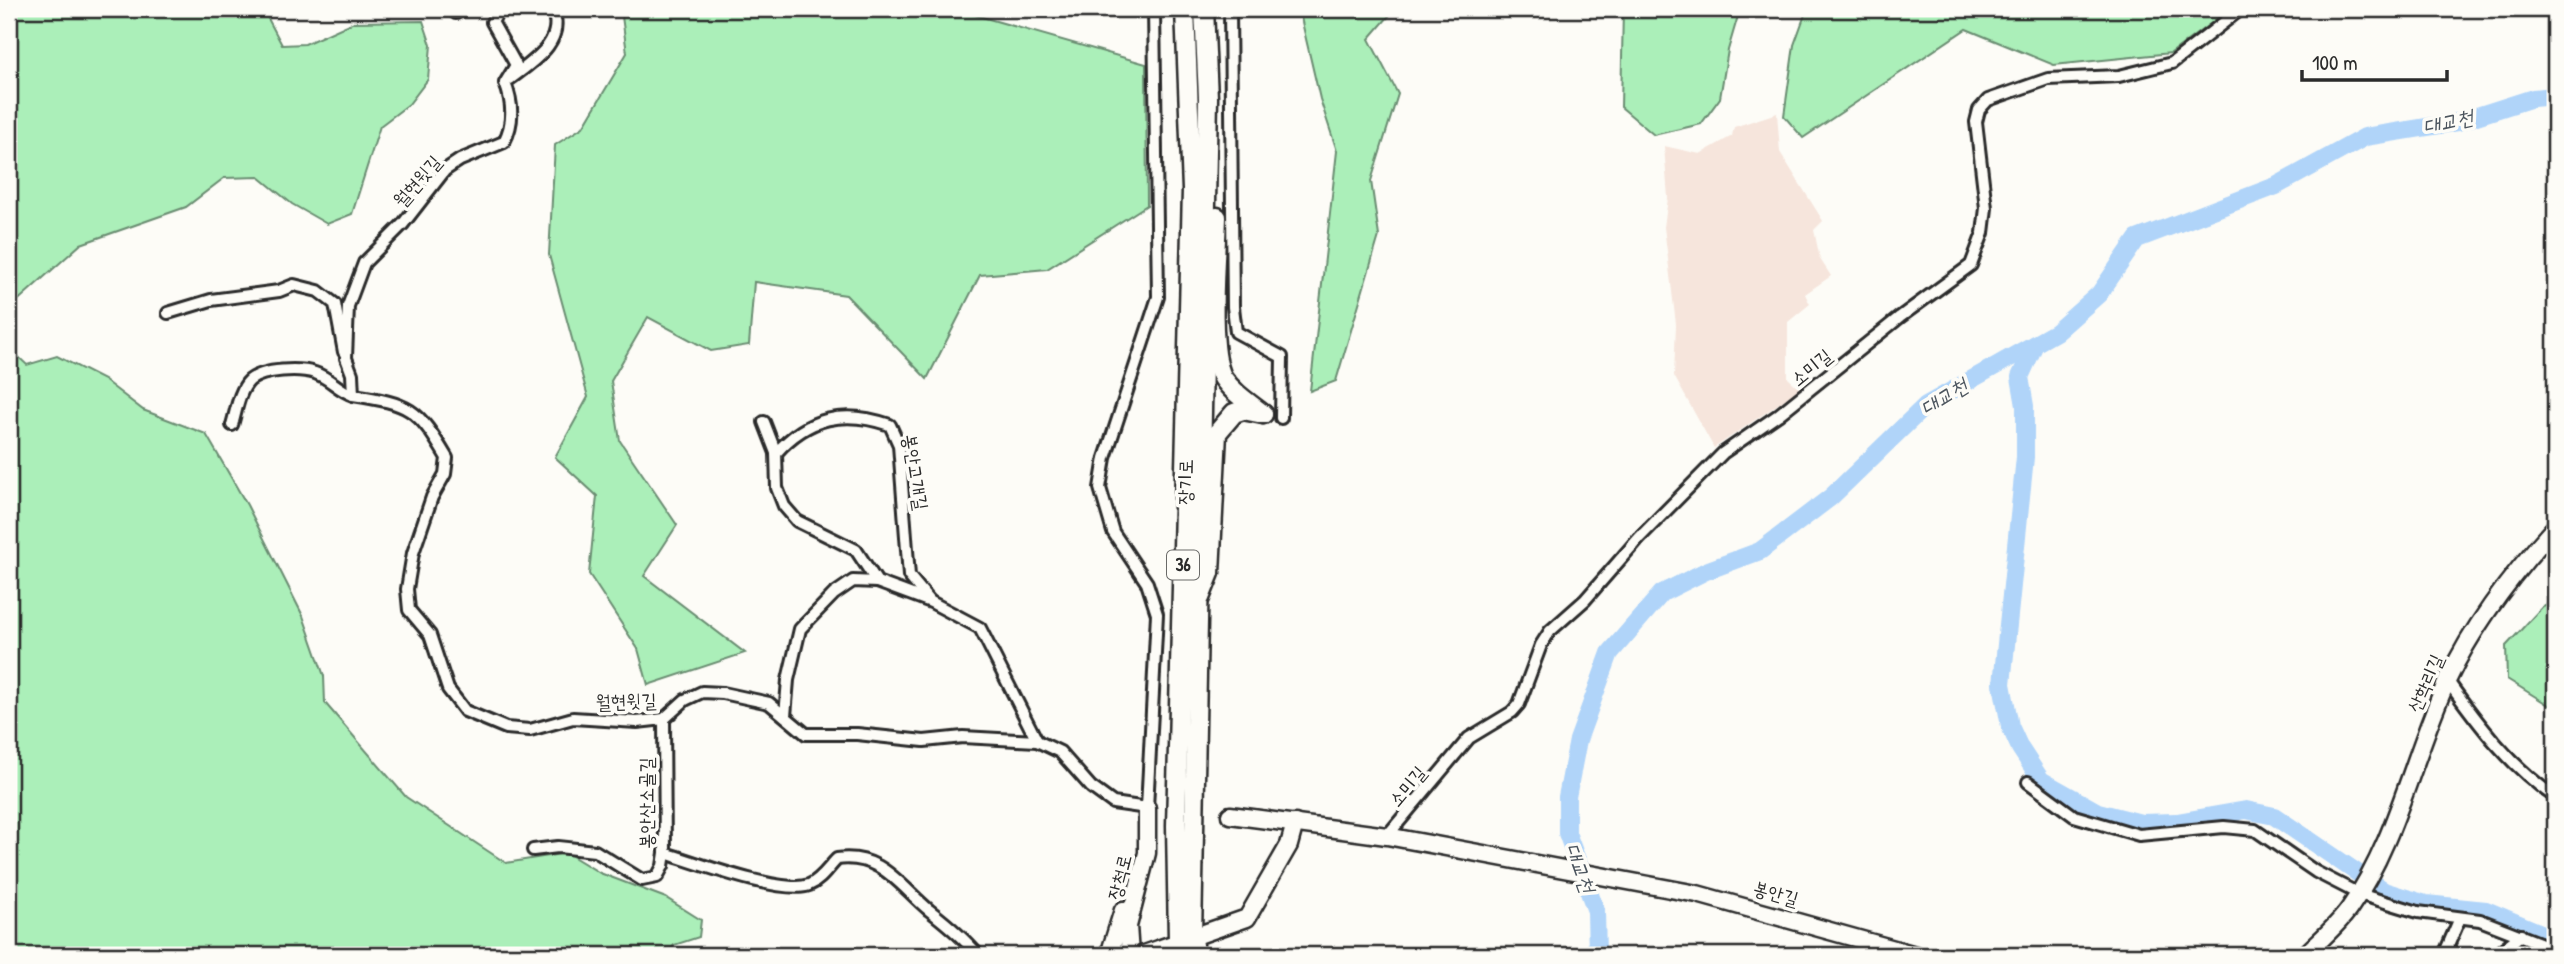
<svg xmlns="http://www.w3.org/2000/svg" width="2564" height="964" font-family="'Patrick Hand','Poor Story',sans-serif">
<style>
.built{fill:#f6e5dc}
.green{fill:#abefb9;stroke:#6b8d72;stroke-width:2}
.lines{fill:none;stroke-linecap:round;stroke-linejoin:round}
.river{stroke:#b0d4f9;stroke-width:18}
.street-casing{stroke:#2b2b2b;stroke-width:16}
.secondary-casing{stroke:#2b2b2b;stroke-width:21}
.primary-casing{stroke:#2b2b2b;stroke-width:23}
.highway-casing{stroke:#2b2b2b;stroke-width:24}
.street{stroke:#fdfcf7;stroke-width:10}
.secondary{stroke:#fdfcf7;stroke-width:16}
.primary{stroke:#fdfcf7;stroke-width:18}
.highway{stroke:#fdfcf7;stroke-width:19}
.labels{text-anchor:middle;stroke-width:7;stroke-linejoin:round;paint-order:stroke}
.shield{fill:#fdfcf7;stroke:#6a6a68;stroke-width:2}
.shield-label{font-size:18px;font-weight:bold;fill:#2b2b2b}
.street-label{font-size:19px;fill:#2b2b2b;stroke:#fdfcf7}
.water-label{font-size:21px;font-style:italic;fill:#4c555e;stroke:#fdfcf7}
</style>
<rect width="100%" height="100%" fill="#fdfcf7"/>
<filter id="ink" filterUnits="userSpaceOnUse"><feTurbulence type="fractalNoise" baseFrequency=".0143" numOctaves="2"/><feDisplacementMap in="SourceGraphic" scale="14" xChannelSelector="R" yChannelSelector="G"/><feConvolveMatrix kernelMatrix="1 2 1 2 8 2 1 2 1" color-interpolation-filters="sRGB"/></filter>
<g filter="url(#ink)">
<!-- built -->
<path class="built" d="M 1777,113 L 1780,152 L 1823,221 L 1814,230 L 1820,259 L 1831,276 L 1805,294 L 1810,304 L 1788,322 L 1788,378 L 1800,389 L 1714,448 L 1674,376 L 1676,324 L 1664,227 L 1668,198 L 1664,146 L 1700,154 L 1732,136 L 1734,127 Z"/>
<!-- green -->
<g class="green">
<path d="M 9,9 L 263,9 L 282,45 L 305,44 L 354,22 L 423,21 L 431,45 L 428,79 L 409,104 L 380,126 L 352,214 L 327,224 L 292,204 L 259,177 L 224,178 L 186,207 L 81,244 L 14,304 L 9,348 L 27,365 L 57,356 L 104,380 L 143,410 L 206,434 L 247,505 L 303,616 L 324,676 L 325,703 L 406,797 L 506,863 L 567,853 L 600,873 L 666,898 L 701,920 L 699,937 L 674,945 L 667,955 L 9,955 Z"/>
<path d="M 621,9 L 954,9 L 1146,64 L 1147,205 L 1047,269 L 980,275 L 927,379 L 846,295 L 754,282 L 749,345 L 711,351 L 648,317 L 611,381 L 620,441 L 677,525 L 644,576 L 745,653 L 648,685 L 638,649 L 589,574 L 597,496 L 555,457 L 588,397 L 549,255 L 555,145 L 583,127 L 627,53 Z"/>
<path d="M 1299,9 L 1395,9 L 1369,39 L 1398,94 L 1371,181 L 1379,236 L 1336,381 L 1310,391 L 1337,151 L 1320,99 Z"/>
<path d="M 1623,9 L 1740,9 L 1728,50 L 1720,98 L 1701,124 L 1654,135 L 1621,107 Z"/>
<path d="M 1807,9 L 2230,9 L 2171,53 L 2054,65 L 1966,29 L 1803,138 L 1784,116 L 1794,45 Z"/>
<path d="M 2555,600 L 2555,709 L 2507,679 L 2506,646 L 2543,606 Z"/>
</g>
<g class="lines">
<!-- river -->
<g class="river">
<path d="M 2035,344 L 2020,377 L 2025,406 L 2025,457 L 2002,684 L 2010,726 L 2020,748 L 2041,780 L 2098,812 L 2141,823 L 2177,822 L 2246,810 L 2274,816 L 2384,891 L 2426,904 L 2486,910 L 2555,939"/>
<path d="M 1597,955 L 1596,911 L 1567,833 L 1567,797 L 1578,740 L 1610,653 L 1662,593 L 1706,571 L 1760,551 L 1831,497 L 1926,405 L 2056,332 L 2099,294 L 2137,239 L 2276,186 L 2365,137 L 2458,122 L 2533,98 L 2555,96"/>
</g>
<!-- street casing -->
<g class="street-casing">
<g id="street">
<path d="M 452,9 L 456,13"/>
<path d="M 500,9 L 492,22 L 516,65 L 505,83 C 513,103 514,123 504,142 L 460,160 L 445,170 L 403,224 L 364,263 L 348,306 L 346,358 L 352,374 L 353,395 C 410,404 417,407 447,458 L 445,474 L 432,497 L 413,553 L 407,589 L 409,610 L 430,635 L 448,689 L 465,711 L 506,728 L 530,730 L 573,718 L 637,722 L 664,719 L 685,700 L 702,692 L 723,693 L 769,703 L 806,734 L 857,734 L 924,741 L 963,737 L 1037,741 L 1060,752 L 1091,787 L 1113,803 L 1147,808 L 1157,614 L 1147,583 L 1113,532 L 1100,488 L 1105,458 L 1158,297 L 1154,9"/>
<path d="M 1230,9 L 1233,307 L 1236,332 L 1282,357 L 1281,418"/>
<path d="M 510,79 C 532,62 567,41 552,9"/>
<path d="M 168,313 L 211,300 L 279,291 L 294,285 L 318,291 L 335,304 L 344,352"/>
<path d="M 764,422 L 776,453 L 777,488 L 784,506 L 797,521 L 856,550 L 877,582 L 931,602 L 980,628 L 1037,741"/>
<path d="M 232,425 C 236,412 239,390 250,380 C 264,369 300,368 315,373 C 330,378 338,390 353,395"/>
<path d="M 776,453 C 808,417 844,409 890,425 L 899,445 L 909,576 L 929,600"/>
<path d="M 2447,680 C 2479,725 2510,766 2555,797"/>
<path d="M 785,716 L 788,680 L 800,629 L 834,594 L 853,581 L 877,582"/>
<path d="M 2028,782 L 2074,816 L 2139,835 L 2224,827 L 2255,830 L 2316,872 L 2359,894 L 2418,912 L 2480,920 L 2555,949"/>
<path d="M 1387,836 L 1469,738 L 1512,712 L 1519,704 L 1541,645 L 1550,631 L 1585,600 L 1639,538 L 1723,453 L 1778,415 L 1900,317 L 1971,265 L 1983,233 L 1986,208 L 1976,122 L 1979,110 L 1988,100 L 2048,79 L 2119,76 L 2172,63 L 2241,9"/>
<path d="M 533,850 L 558,847 L 595,851 L 642,880 L 657,877 L 663,866 L 665,853 L 664,719"/>
<path d="M 665,853 C 694,862 783,895 809,885 C 821,880 828,868 837,859 C 881,853 899,885 929,910 C 947,924 963,937 978,955"/>
<path d="M 2444,955 L 2460,918"/>
<path d="M 2495,955 L 2521,935"/>
</g>
</g>
<!-- secondary casing -->
<g class="secondary-casing">
<g id="secondary">
<path d="M 1230,815 L 1387,836 L 1697,894 L 1916,955"/>
<path d="M 1109,955 L 1123,910"/>
<path d="M 1130,955 L 1128,926 L 1147,853 L 1147,808"/>
<path d="M 1141,955 L 1247,918 L 1289,845 L 1295,823"/>
<path d="M 2305,955 C 2320,940 2337,926 2349,909 C 2397,841 2413,754 2448,679 C 2474,624 2514,572 2555,527"/>
</g>
</g>
<!-- primary casing -->
<g class="primary-casing">
<g id="primary">
<path d="M 1217,217 C 1216,252 1207,351 1223,378 C 1233,393 1249,403 1263,414"/>
<path d="M 1200,598 L 1210,573 L 1217,433 L 1234,413 L 1243,410 L 1263,414"/>
<path d="M 1192,936 L 1208,98 L 1204,9"/>
<path d="M 1178,940 L 1176,826 L 1192,190 L 1185,9"/>
</g>
</g>
<!-- highway casing -->
<g class="highway-casing">
<g id="highway">
<path d="M 1192,936 L 1195,955"/>
<path d="M 1178,940 L 1179,955"/>
</g>
</g>
<!-- street -->
<use href="#street" class="street"/>
<!-- secondary -->
<use href="#secondary" class="secondary"/>
<!-- primary -->
<use href="#primary" class="primary"/>
<!-- highway -->
<use href="#highway" class="highway"/>
</g>
</g>
<g class="labels">
<!-- shield labels -->
<rect class="shield" x="1167" y="550.5" width="32" height="29" rx="5"/>
<g class="shield-label">
<text x="1183" y="571">36</text>
</g>
<!-- street labels -->
<g class="street-label">
<text transform="translate(417 181) rotate(-49)" y="7">월현윗길</text>
<text transform="translate(1811 367) rotate(-39)" y="7">소미길</text>
<text transform="translate(916 472) rotate(81)" y="7">봉안고개길</text>
<text transform="translate(1185 482) rotate(-89)" y="7">장기로</text>
<text transform="translate(2425 683) rotate(-66)" y="7">산학리길</text>
<text transform="translate(626 701) rotate(-2)" y="7">월현윗길</text>
<text transform="translate(1407 786) rotate(-50)" y="7">소미길</text>
<text transform="translate(646 803) rotate(-90)" y="7">봉안산소골길</text>
<text transform="translate(1119 877) rotate(-76)" y="7">장척로</text>
<text transform="translate(1776 893) rotate(16)" y="7">봉안길</text>
</g>
<!-- water labels -->
<g class="water-label">
<text transform="translate(2448 122) rotate(-12)" y="7">대교천</text>
<text transform="translate(1944 397) rotate(-32)" y="7">대교천</text>
<text transform="translate(1580 868) rotate(70)" y="7">대교천</text>
</g>
</g>
<!-- margin -->
<rect width="2564" height="964" fill="none" stroke="#fdfcf7" stroke-width="35"/>
<rect x="18" y="18" width="2529" height="929" fill="none" stroke="#2b2b2b" stroke-width="2.5" filter="url(#ink)"/>
<!-- scale -->
<path d="M2302 70v10h145v-10" fill="none" stroke="#2b2b2b" stroke-width="3.5"/>
<text x="2312" y="70" font-size="21" fill="#2b2b2b" stroke="#fdfcf7" stroke-width="5" paint-order="stroke">100 m</text>
</svg>
